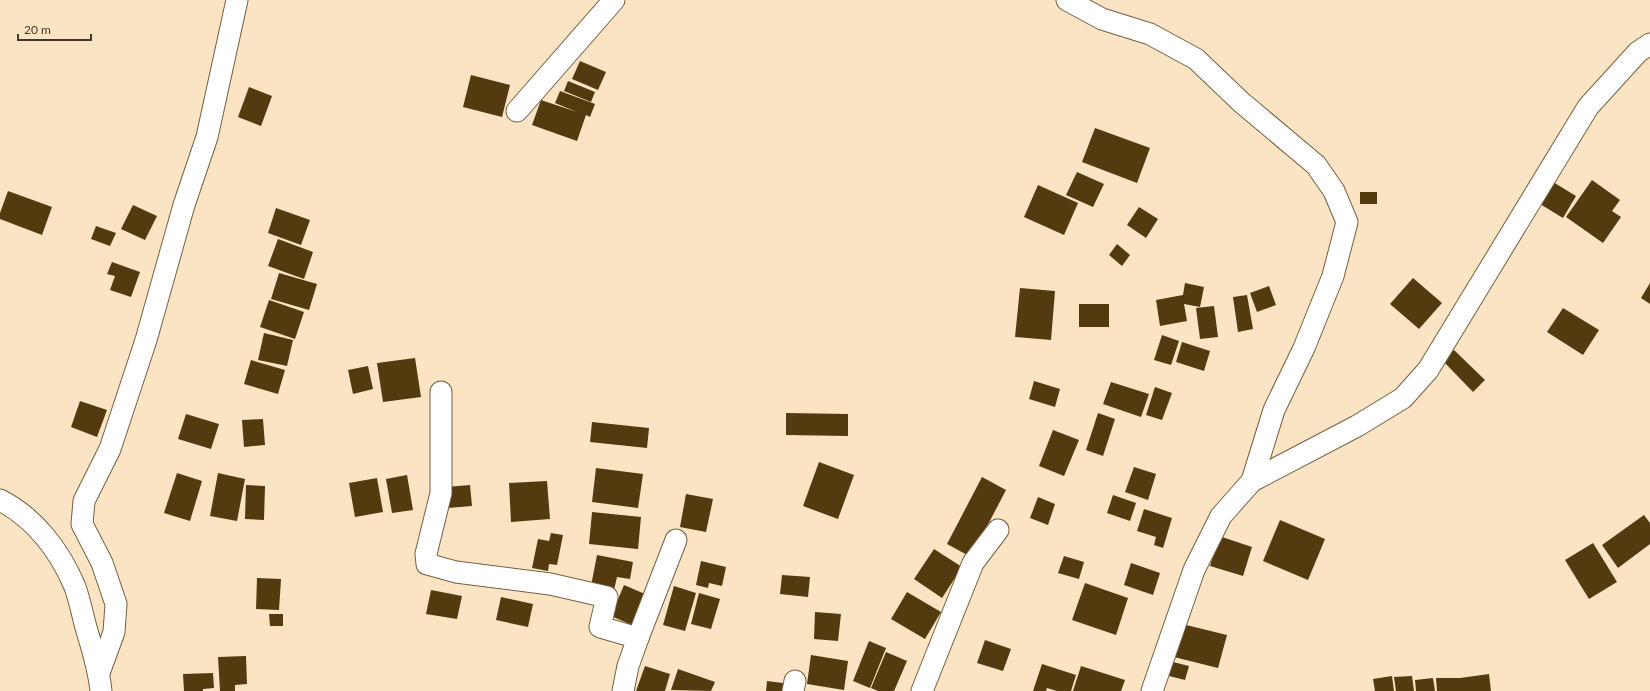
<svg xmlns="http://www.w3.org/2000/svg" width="1650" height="691" font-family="Lato,sans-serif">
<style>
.building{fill:#533a0f}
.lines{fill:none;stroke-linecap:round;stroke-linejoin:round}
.minor-casing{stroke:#746043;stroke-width:23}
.minor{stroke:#fff;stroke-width:21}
</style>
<rect width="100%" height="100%" fill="#fae4c3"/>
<!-- building -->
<g class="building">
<path d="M 580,61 L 606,72 L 598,90 L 572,79 Z"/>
<path d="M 471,75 L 510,85 L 502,117 L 463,107 Z"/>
<path d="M 568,81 L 595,92 L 591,102 L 564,91 Z"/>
<path d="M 249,87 L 272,96 L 261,126 L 238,117 Z"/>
<path d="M 560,91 L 595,104 L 590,117 L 586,115 L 577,141 L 532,125 L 541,100 L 577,112 L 555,103 Z"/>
<path d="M 1095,128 L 1150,148 L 1137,183 L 1082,162 Z"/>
<path d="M 1077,172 L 1104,184 L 1093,207 L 1066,195 Z"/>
<path d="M 1592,180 L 1620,200 L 1612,211 L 1621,217 L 1603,243 L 1566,217 Z"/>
<path d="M 1553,182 L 1576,196 L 1563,218 L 1540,204 Z"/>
<path d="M 1038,185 L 1078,203 L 1064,235 L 1024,217 Z"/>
<path d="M 8,191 L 52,207 L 42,235 L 0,219 L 0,213 Z"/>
<rect x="1360" y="192" width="17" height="12"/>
<path d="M 133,205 L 157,216 L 145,240 L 121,229 Z"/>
<path d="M 1139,207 L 1158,219 L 1146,238 L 1127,225 Z"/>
<path d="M 276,208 L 310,220 L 301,245 L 268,233 Z"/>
<path d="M 96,226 L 116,233 L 110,246 L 91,239 Z"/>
<path d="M 278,239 L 313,252 L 304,279 L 268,266 Z"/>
<path d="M 1117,244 L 1130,255 L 1122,266 L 1109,255 Z"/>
<path d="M 112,262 L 140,272 L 131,297 L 110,290 L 115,276 L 107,274 Z"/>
<path d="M 279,273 L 317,284 L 309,310 L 271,299 Z"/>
<path d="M 1413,278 L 1442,303 L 1419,329 L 1390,304 Z"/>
<path d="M 1185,283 L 1204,287 L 1200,307 L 1184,304 L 1187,321 L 1160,326 L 1156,300 L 1183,295 Z"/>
<path d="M 1650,283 L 1650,304 L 1641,298 Z"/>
<path d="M 1269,286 L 1276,305 L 1257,312 L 1250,293 Z"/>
<path d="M 1020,288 L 1055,291 L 1051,340 L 1015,337 Z"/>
<path d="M 1247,295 L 1253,329 L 1238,332 L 1233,297 Z"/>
<path d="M 269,300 L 304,312 L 295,339 L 260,327 Z"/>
<rect x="1079" y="304" width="30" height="23"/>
<path d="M 1214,306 L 1218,337 L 1200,339 L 1196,308 Z"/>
<path d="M 1563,308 L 1599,330 L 1583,355 L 1547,332 Z"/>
<path d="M 264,333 L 293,340 L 287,366 L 258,360 Z"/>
<path d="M 1162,335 L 1179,341 L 1171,365 L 1154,360 Z"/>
<path d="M 1182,342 L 1210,351 L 1204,371 L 1176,362 Z"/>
<path d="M 1454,350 L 1485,380 L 1473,392 L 1443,361 Z"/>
<path d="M 415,358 L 421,397 L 383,402 L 377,363 Z"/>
<path d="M 251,360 L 285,370 L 278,394 L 244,384 Z"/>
<path d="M 368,366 L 373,389 L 353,394 L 348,370 Z"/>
<path d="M 1034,381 L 1060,389 L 1055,407 L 1029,399 Z"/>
<path d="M 1111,382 L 1149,394 L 1141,417 L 1103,404 Z"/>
<path d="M 1155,387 L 1172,393 L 1162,420 L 1146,415 Z"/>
<path d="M 80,401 L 107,410 L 97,437 L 71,427 Z"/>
<path d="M 786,413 L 848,414 L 848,436 L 786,435 Z"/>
<path d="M 1098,413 L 1115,419 L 1103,456 L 1086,450 Z"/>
<path d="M 186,414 L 219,424 L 211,449 L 178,439 Z"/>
<path d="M 263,419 L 265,445 L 244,447 L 242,420 Z"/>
<path d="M 592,422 L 649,428 L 647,448 L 590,442 Z"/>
<path d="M 1053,430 L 1079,440 L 1064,476 L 1039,466 Z"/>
<path d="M 819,462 L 854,475 L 838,519 L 803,506 Z"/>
<path d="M 1134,467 L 1156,474 L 1148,500 L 1125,492 Z"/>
<path d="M 596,468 L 643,474 L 638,508 L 592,502 Z"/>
<path d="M 177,473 L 202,481 L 190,521 L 164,513 Z"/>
<path d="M 218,473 L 245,479 L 237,521 L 210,516 Z"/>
<path d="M 407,475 L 413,510 L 392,513 L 386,479 Z"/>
<path d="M 982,477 L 1006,490 L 971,557 L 947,544 Z"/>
<path d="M 377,478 L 383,512 L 355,517 L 349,483 Z"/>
<path d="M 547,481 L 550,519 L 511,522 L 509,483 Z"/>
<path d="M 246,485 L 265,486 L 264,520 L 245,519 Z"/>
<path d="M 470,485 L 472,506 L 448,508 L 446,487 Z"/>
<path d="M 686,494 L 713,499 L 706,532 L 680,527 Z"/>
<path d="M 1113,495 L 1136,503 L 1130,521 L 1107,513 Z"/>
<path d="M 1038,497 L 1055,504 L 1048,525 L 1030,518 Z"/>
<path d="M 1144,509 L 1172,518 L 1163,548 L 1154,545 L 1156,537 L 1137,531 Z"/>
<path d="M 592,512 L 641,517 L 638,549 L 589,544 Z"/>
<path d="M 1644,515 L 1650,523 L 1650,544 L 1618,568 L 1602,545 Z"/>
<path d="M 1280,520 L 1325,539 L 1308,580 L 1263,561 Z"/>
<path d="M 551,533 L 563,535 L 557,565 L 549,564 L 548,571 L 532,568 L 538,539 L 549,541 Z"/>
<path d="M 1219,536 L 1252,547 L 1243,576 L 1210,566 Z"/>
<path d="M 1593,543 L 1617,582 L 1589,599 L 1565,560 Z"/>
<path d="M 934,549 L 962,567 L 942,598 L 914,579 Z"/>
<path d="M 597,555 L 633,562 L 630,579 L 617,577 L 614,590 L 591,586 Z"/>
<path d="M 1064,556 L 1084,562 L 1079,579 L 1058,573 Z"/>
<path d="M 701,561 L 726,567 L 722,586 L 709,583 L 708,588 L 696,585 Z"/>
<path d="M 1131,563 L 1160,573 L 1153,595 L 1124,585 Z"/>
<path d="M 782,575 L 810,577 L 808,597 L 780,594 Z"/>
<path d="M 257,578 L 281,579 L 279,610 L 256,609 Z"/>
<path d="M 1085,583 L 1128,598 L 1116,635 L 1072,620 Z"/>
<path d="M 624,585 L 652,597 L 639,628 L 611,616 Z"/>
<path d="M 674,586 L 696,593 L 685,631 L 663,625 Z"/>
<path d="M 431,590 L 462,596 L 457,619 L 426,614 Z"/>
<path d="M 907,592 L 941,612 L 925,639 L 891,619 Z"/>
<path d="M 699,593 L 720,599 L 711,629 L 691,624 Z"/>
<path d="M 501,597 L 533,604 L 528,627 L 496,620 Z"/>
<path d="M 815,612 L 841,614 L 838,641 L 814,639 Z"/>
<path d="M 269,614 L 283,614 L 283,626 L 270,626 Z"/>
<path d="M 1182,624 L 1227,635 L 1218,668 L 1174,657 Z"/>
<path d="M 985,640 L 1011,649 L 1003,671 L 977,663 Z"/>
<path d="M 869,641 L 886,648 L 870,688 L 853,681 Z"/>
<path d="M 886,652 L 907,661 L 894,691 L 878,691 L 871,688 Z"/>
<path d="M 811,655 L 848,661 L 844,690 L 807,684 Z"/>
<path d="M 246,656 L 247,684 L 235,685 L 235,691 L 220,691 L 218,657 Z"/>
<path d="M 1173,662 L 1189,666 L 1185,680 L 1169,676 Z"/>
<path d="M 1042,664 L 1076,675 L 1071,691 L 1057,691 L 1047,688 L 1046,691 L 1033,691 Z"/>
<path d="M 645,666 L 670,674 L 665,691 L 636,691 Z"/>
<path d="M 1081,666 L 1125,680 L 1121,691 L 1073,691 Z"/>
<path d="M 678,669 L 715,682 L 711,691 L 671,690 Z"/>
<path d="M 213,673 L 214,688 L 203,689 L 203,691 L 184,691 L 183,674 Z"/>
<path d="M 1489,674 L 1491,691 L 1437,691 L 1436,678 L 1460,678 Z"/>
<path d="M 1392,676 L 1394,691 L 1375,691 L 1373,679 Z"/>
<path d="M 1412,676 L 1414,691 L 1396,691 L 1394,677 Z"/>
<path d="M 1433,678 L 1435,691 L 1416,691 L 1415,680 Z"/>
<path d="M 767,681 L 791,684 L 790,691 L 766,691 Z"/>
</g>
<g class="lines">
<!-- minor casing -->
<g class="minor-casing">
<g id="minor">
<path d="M 1067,0 L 1102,19 L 1150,34 L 1196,59 L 1241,102 L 1316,165 L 1334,191 L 1347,222 L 1333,276 L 1304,348 L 1274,410 L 1252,481"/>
<path d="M 517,111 L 614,0"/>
<path d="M 441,392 L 441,493 L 426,554 L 427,564 L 456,572 L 550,584 L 607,597 L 600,627 L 638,638 L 628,666 L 623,691"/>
<path d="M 0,500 C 35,518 60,551 75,587 C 80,601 83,617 87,631 C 93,651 99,670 101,691"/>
<path d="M 638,638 L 676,540"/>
<path d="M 99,673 L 114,632 L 116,604 L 102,563 L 82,524 L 84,501 L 110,449 L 146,340 L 184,205 L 207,137 L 237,0"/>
<path d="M 793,691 L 795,681"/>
<path d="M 922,691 L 973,563 L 998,530"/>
<path d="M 1152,691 L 1194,570 L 1221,516 L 1252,481 L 1357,426 L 1403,398 L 1428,370 L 1588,107 L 1638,52 L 1650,44"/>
</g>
</g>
<!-- minor -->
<use href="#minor" class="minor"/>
</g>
<!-- scale -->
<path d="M18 34v6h73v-6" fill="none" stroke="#40372a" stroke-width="2"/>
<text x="24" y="34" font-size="12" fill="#40372a" stroke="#fae4c3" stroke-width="3" paint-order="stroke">20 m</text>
</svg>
